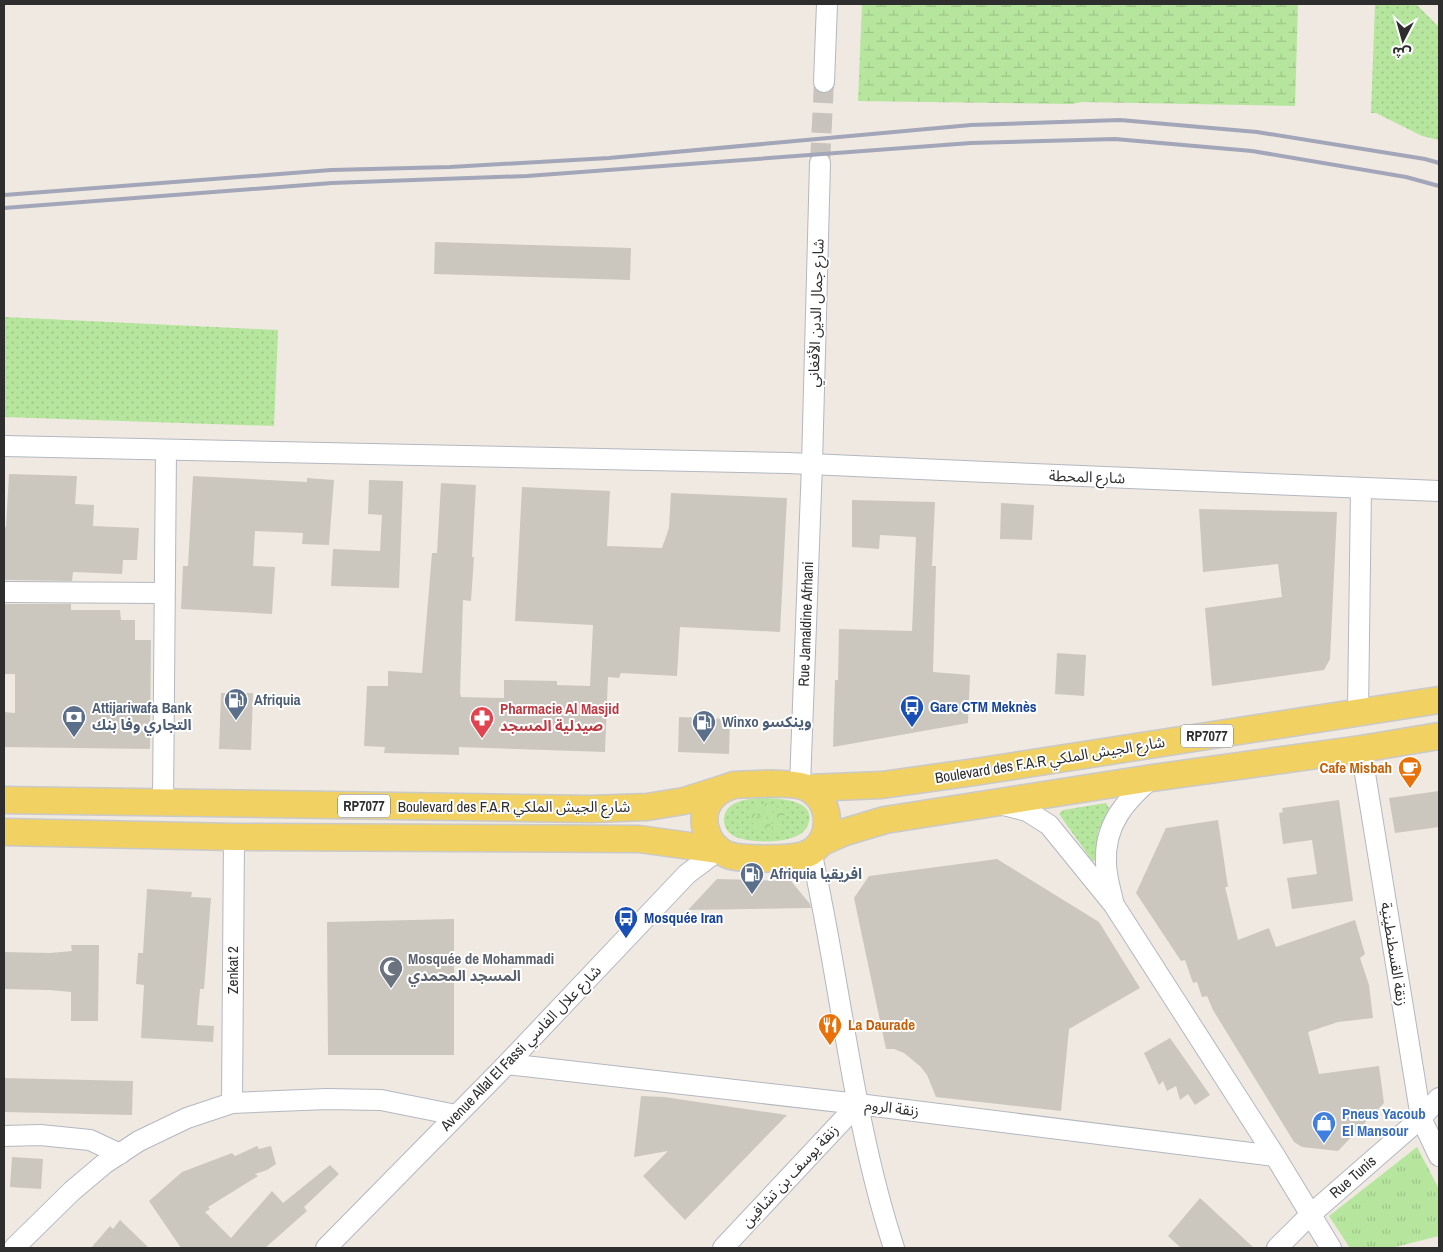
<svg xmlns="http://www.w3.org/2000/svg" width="1443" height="1252" font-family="'Archivo Narrow','Noto Sans Arabic',sans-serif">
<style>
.grass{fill:url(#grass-dots)}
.forest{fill:url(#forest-crowns)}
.wetland{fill:url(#wetland-marsh)}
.park{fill:url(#park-tufts)}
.building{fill:#cbc7bf}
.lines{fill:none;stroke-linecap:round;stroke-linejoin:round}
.minor-tunnel{stroke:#c8c4bd;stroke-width:20;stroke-dasharray:20 10;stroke-linecap:butt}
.minor-casing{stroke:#b4b7c1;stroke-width:22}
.major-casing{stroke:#c9c9c9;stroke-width:29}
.minor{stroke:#fff;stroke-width:20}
.major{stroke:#f2d163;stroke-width:26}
.rail{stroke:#a3a6b8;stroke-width:4}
.labels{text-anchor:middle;stroke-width:4;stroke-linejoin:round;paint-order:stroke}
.shield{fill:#fff;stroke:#6d6d6d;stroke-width:1}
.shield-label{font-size:14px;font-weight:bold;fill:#2e2e2e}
.street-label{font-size:15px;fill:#2e2e2e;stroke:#fff}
.service-label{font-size:15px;font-weight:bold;fill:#4e5e75;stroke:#fff;text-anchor:start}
.transit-label{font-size:15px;font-weight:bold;fill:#164399;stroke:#fff;text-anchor:start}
.health-label{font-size:15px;font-weight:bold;fill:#be3a42;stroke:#fff;text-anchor:start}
.food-label{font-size:15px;font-weight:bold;fill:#c56008;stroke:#fff;text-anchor:end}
.worship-label{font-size:15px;font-weight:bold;fill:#5b616d;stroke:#fff;text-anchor:start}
.shop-label{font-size:15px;font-weight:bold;fill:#366cbe;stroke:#fff;text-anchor:start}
</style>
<defs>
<pattern id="grass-dots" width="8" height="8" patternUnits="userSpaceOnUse" patternTransform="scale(1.25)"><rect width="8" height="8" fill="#b6e59e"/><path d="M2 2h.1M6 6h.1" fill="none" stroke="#9dc588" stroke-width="1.8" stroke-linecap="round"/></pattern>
<pattern id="forest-crowns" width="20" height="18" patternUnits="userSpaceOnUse" patternTransform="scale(1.25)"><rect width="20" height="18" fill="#b6e59e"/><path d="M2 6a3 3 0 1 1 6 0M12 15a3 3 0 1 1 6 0" fill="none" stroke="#9dc588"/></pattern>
<pattern id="wetland-marsh" width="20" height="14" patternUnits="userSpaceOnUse" patternTransform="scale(1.25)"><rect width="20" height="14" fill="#b6e59e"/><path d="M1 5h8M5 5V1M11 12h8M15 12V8" fill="none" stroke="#9dc588"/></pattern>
<pattern id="park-tufts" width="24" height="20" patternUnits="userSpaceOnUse" patternTransform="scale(1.25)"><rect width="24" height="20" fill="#b6e59e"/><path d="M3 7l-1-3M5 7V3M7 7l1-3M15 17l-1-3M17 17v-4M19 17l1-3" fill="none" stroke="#9dc588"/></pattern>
</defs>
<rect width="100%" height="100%" fill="#efe9e1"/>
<!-- grass -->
<g class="grass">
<path d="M 1375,4 L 1416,4 L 1439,27 L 1439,140 L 1422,136 L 1376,113 L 1371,113 Z"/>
<path d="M 4,317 L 278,330 L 274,426 L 4,417 Z"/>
<path d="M 758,798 C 774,798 821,798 807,827 C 798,845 749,844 734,836 C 722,830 720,813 732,805 C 739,800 750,799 758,798 Z"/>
<path d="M 1106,803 L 1109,808 L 1098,832 L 1095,860 L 1093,862 L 1059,814 L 1063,810 Z"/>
</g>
<!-- forest -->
<path class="forest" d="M 765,803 L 770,805 L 774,816 L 777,815 L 775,807 L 780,808 L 783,812 L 786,811 L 787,814 L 781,817 C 784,824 780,829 775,833 L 771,833 L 773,822 L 771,823 L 769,829 L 764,828 L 766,824 L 763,823 L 757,830 L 751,830 L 748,827 L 754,823 L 746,822 L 746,819 L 750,818 L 748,814 L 751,810 L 755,813 L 757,819 L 759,819 L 756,810 L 757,804 L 763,810 L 764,819 L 768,819 L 765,810 Z"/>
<!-- wetland -->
<path class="wetland" d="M 862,4 L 1298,4 L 1295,106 L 1082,102 L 1072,104 L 858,101 Z"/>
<!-- park -->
<path class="park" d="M 1417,1147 L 1439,1189 L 1439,1236 L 1391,1248 L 1350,1248 L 1329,1216 Z"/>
<!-- building -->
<g class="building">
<path d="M 435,242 L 631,248 L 630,280 L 434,274 Z"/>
<path d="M 9,474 L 77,476 L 75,504 L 94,505 L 93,526 L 139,528 L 137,560 L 123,560 L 122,574 L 73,572 L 72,581 L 4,580 L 4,527 L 6,527 Z"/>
<path d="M 193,476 L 307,482 L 307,478 L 334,480 L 329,545 L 302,544 L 303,533 L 255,531 L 253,566 L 275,567 L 272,614 L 181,609 L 183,566 L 188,566 Z"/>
<path d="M 369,480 L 403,481 L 399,588 L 331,586 L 333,549 L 380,551 L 382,515 L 368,514 Z"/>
<path d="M 441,483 L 476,485 L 472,557 L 474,557 L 471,601 L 463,600 L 460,693 L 461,697 L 504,698 L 504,680 L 557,681 L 557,685 L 590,686 L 593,625 L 515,621 L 522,487 L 610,491 L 607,546 L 662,548 L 669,528 L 671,493 L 787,498 L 780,632 L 680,627 L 677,676 L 621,673 L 619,678 L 608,677 L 605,752 L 459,747 L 459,755 L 384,753 L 385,747 L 364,746 L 367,686 L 388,686 L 388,671 L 422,673 L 432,553 L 437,553 Z"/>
<path d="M 852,500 L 935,502 L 932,566 L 936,566 L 933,672 L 970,675 L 968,723 L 833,747 L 835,680 L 838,680 L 839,629 L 912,631 L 916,537 L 880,535 L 879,549 L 852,547 Z"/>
<path d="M 1001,503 L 1034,505 L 1032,540 L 1000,539 Z"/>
<path d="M 1199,509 L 1337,512 L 1330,659 L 1324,670 L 1212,686 L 1205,608 L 1282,597 L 1278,564 L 1203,572 Z"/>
<path d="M 4,604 L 71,604 L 71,610 L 120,610 L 121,620 L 135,620 L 135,640 L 151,640 L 150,749 L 4,747 L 4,712 L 15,713 L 15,674 L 4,674 Z"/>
<path d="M 1057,653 L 1086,655 L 1084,696 L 1055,694 Z"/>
<path d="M 221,693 L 253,693 L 251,750 L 219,749 Z"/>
<path d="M 679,717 L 730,719 L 729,754 L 678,752 Z"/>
<path d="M 1439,791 L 1439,827 L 1395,833 L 1389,798 Z"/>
<path d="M 1339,800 L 1353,901 L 1292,909 L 1287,878 L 1317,874 L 1312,840 L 1283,844 L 1279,813 L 1283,812 L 1282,808 Z"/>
<path d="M 1218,820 L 1228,887 L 1225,887 L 1238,940 L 1269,928 L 1276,947 L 1355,920 L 1365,954 L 1360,958 L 1369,985 L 1373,1018 L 1338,1022 L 1308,1032 L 1319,1074 L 1379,1066 L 1384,1103 L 1338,1151 L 1302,1147 L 1294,1142 L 1213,1010 L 1207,996 L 1202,997 L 1197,982 L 1193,983 L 1185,960 L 1181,961 L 1136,893 L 1166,828 Z"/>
<path d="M 997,859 L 1099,922 L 1140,988 L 1069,1029 L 1061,1111 L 936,1097 L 927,1075 L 921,1067 L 904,1053 L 894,1049 L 886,1049 L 854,898 L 869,876 Z"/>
<path d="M 717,879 L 791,881 L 810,904 L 811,908 L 688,910 Z"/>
<path d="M 147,889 L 192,892 L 191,897 L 211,898 L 204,989 L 200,989 L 197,1025 L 214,1026 L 213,1042 L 141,1038 L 144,985 L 136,984 L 138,953 L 143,953 Z"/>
<path d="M 454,919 L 454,1055 L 328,1055 L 327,922 Z"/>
<path d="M 71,945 L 99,945 L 98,1021 L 71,1021 L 71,992 L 49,990 L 4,989 L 4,952 L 50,953 L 72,951 Z"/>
<path d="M 1170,1038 L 1210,1095 L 1195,1105 L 1188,1094 L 1180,1100 L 1176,1086 L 1167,1091 L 1163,1081 L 1159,1085 L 1144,1053 Z"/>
<path d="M 4,1078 L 133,1081 L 132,1115 L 4,1112 Z"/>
<path d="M 641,1096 L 664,1097 L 787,1115 L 685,1220 L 643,1176 L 668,1151 L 634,1157 Z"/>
<path d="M 257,1146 L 259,1149 L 271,1146 L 276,1164 L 267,1170 L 255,1174 L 258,1176 L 208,1207 L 210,1209 L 205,1212 L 231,1238 L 272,1191 L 283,1203 L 330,1165 L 339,1174 L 304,1207 L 307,1211 L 265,1248 L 181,1248 L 149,1201 L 182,1172 L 232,1153 L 235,1156 Z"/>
<path d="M 12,1157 L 43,1159 L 41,1189 L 10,1187 Z"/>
<path d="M 1200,1198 L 1254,1248 L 1181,1248 L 1168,1236 Z"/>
<path d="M 120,1220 L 149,1248 L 91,1248 L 110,1226 L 113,1229 Z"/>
</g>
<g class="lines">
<!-- minor-tunnel -->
<path class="minor-tunnel" d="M 820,163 L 824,82"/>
<!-- minor casing -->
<g class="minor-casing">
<g id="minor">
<path d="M 824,82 L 827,4"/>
<path d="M 4,446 L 788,463 L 986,472 L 1439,491"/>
<path d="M 4,592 L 164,593"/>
<path d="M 1358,712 L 1361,488"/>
<path d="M 1361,749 L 1421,1118 L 1439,1156"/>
<path d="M 800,785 L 812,464 L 820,163"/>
<path d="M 163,804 L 166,450"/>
<path d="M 1000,804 L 1027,811 L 1049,825 L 1114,905 L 1275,1156 L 1331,1248"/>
<path d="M 811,851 C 841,983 852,1120 894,1248"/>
<path d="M 1113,901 C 1110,888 1106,875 1106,863 C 1104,825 1125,801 1152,778"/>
<path d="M 507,1064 L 858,1104 L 1275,1156"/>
<path d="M 232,1103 L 234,837"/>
<path d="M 4,1136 L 40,1135 L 90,1140 L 120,1154"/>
<path d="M 14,1248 L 72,1191 L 104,1164 L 139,1141 L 187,1118 L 232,1103 L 327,1099 L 381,1100 L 456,1115"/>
<path d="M 326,1248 L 507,1064 L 687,874 L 719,850"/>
<path d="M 723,1248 L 858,1104"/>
<path d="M 1277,1248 L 1311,1214 L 1421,1118 L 1439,1098"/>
</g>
</g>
<!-- major casing -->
<g class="major-casing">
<g id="major">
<path d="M 734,785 C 751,784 796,781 809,789 C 836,804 832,850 800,856 C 786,859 742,860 728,855 C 705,846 696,814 714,796 C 720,790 727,787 734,785 Z"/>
<path d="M 809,788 L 882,785 L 975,772 L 1439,700"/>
<path d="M 4,800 L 590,809 L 647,807 L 684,801 L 722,789"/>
<path d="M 4,832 L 234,837 L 639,839 L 719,850"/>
<path d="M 822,842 L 845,832 L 885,820 L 1152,778 L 1361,749 L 1439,736"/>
</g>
</g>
<!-- minor -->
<use href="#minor" class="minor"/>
<!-- major -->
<use href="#major" class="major"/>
<!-- rail -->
<g class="rail">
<path d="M 4,195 L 331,170 L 450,167 L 609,158 L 971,125 L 1120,120 L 1257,132 L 1425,159 L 1439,163"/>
<path d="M 4,208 L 332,183 L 527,176 L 971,143 L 1115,139 L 1252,151 L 1406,177 L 1439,186"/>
</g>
</g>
<!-- icons -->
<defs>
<g id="fuel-pin" transform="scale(1.25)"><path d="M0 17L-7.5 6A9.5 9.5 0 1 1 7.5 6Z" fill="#5c6f8a" stroke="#fff"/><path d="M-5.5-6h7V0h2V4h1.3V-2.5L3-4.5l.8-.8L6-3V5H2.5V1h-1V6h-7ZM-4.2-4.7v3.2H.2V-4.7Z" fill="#fff"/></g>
<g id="bus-pin" transform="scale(1.25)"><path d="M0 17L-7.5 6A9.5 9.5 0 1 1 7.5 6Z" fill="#1a4fb4" stroke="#fff"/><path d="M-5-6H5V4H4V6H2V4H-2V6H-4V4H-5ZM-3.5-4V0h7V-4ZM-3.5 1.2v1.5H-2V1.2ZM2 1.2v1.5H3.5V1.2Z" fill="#fff"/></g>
<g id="bank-pin" transform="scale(1.25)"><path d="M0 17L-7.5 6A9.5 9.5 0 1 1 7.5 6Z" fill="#5c6f8a" stroke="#fff"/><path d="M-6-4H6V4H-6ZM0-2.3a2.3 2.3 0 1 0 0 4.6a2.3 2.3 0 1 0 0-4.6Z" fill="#fff"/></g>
<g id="pharmacy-pin" transform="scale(1.25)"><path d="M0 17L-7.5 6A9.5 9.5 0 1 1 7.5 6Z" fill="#e0444e" stroke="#fff"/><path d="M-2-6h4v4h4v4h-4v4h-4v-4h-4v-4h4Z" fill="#fff"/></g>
<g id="cafe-pin" transform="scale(1.25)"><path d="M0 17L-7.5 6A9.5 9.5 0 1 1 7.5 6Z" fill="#e8710a" stroke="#fff"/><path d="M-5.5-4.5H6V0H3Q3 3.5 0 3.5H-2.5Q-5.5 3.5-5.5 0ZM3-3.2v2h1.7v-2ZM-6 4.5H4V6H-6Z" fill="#fff"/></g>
<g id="mosque-pin" transform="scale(1.25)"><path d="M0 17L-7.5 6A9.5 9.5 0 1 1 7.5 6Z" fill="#6b7280" stroke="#fff"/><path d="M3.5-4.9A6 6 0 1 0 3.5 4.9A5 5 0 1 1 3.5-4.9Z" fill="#fff"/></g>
<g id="restaurant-pin" transform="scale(1.25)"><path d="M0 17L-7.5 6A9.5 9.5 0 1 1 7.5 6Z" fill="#e8710a" stroke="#fff"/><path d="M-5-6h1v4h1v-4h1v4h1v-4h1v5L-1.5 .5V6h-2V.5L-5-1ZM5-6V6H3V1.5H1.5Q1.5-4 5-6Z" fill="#fff"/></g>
<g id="shop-pin" transform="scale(1.25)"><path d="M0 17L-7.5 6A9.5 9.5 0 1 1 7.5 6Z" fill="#3f7fe0" stroke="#fff"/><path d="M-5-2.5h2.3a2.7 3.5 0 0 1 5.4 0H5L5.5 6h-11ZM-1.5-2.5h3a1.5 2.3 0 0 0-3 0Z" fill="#fff"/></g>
</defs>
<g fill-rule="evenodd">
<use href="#fuel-pin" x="236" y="700"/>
<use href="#bus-pin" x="912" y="707"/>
<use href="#bank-pin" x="74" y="717"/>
<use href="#pharmacy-pin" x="482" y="718"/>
<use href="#fuel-pin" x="704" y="722"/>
<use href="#cafe-pin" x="1410" y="768"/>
<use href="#fuel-pin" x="752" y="874"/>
<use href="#bus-pin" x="626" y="918"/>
<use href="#mosque-pin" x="391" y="968"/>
<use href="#restaurant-pin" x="830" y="1025"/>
<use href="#shop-pin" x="1324" y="1123"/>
</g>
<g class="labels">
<!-- shield labels -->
<g class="shield">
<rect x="1181" y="724.5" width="52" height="23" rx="4"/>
<rect x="338" y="794.5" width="52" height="23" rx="4"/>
</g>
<g class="shield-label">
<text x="1207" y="741">RP7077</text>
<text x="364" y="811">RP7077</text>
</g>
<!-- street labels -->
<g class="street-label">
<text transform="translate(816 313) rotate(-88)" y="5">شارع جمال الدين الأفغاني</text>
<text transform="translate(1087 477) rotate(2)" y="5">شارع المحطة</text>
<text transform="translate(806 624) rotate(-88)" y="5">Rue Jamaldine Afrhani</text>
<text transform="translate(1050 760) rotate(-9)" y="5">Boulevard des F.A.R شارع الجيش الملكي</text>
<text x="514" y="812">Boulevard des F.A.R شارع الجيش الملكي</text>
<text transform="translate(1394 954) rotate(81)" y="5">زنقة القسطنطينية</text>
<text transform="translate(233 970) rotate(-90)" y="5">Zenkat 2</text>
<text transform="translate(521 1048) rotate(-46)" y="5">Avenue Allal El Fassi شارع علال الفاسي</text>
<text transform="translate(892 1108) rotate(7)" y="5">زنقة الروم</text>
<text transform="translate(790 1176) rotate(-47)" y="5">زنقة يوسف بن تشافين</text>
<text transform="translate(1353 1177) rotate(-41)" y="5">Rue Tunis</text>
</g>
<!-- service labels -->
<g class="service-label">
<text x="254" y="705">Afriquia</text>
<text x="92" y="713">Attijariwafa Bank<tspan x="92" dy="17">التجاري وفا بنك</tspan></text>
<text x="722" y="727">Winxo وينكسو</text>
<text x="770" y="879">Afriquia افريقيا</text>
</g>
<!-- transit labels -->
<g class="transit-label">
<text x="930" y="712">Gare CTM Meknès</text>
<text x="644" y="923">Mosquée Iran</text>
</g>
<!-- health labels -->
<g class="health-label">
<text x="500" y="714">Pharmacie Al Masjid<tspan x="500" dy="17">صيدلية المسجد</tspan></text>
</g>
<!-- food labels -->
<g class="food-label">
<text x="1392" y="773">Cafe Misbah</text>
<text x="848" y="1030" text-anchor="start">La Daurade</text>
</g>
<!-- worship labels -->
<g class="worship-label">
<text x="408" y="964">Mosquée de Mohammadi<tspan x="408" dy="17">المسجد المحمدي</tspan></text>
</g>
<!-- shop labels -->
<g class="shop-label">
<text x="1342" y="1119">Pneus Yacoub<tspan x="1342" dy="17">El Mansour</tspan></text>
</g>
</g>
<!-- border -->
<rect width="1443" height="1252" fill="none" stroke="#2e2e2e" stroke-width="10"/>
<!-- north arrow -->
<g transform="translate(1403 40) rotate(186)" stroke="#ffffff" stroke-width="4" paint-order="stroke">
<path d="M0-4L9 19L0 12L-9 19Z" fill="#2e2e2e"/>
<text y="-8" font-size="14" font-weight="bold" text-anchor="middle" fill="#2e2e2e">ش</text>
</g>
</svg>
